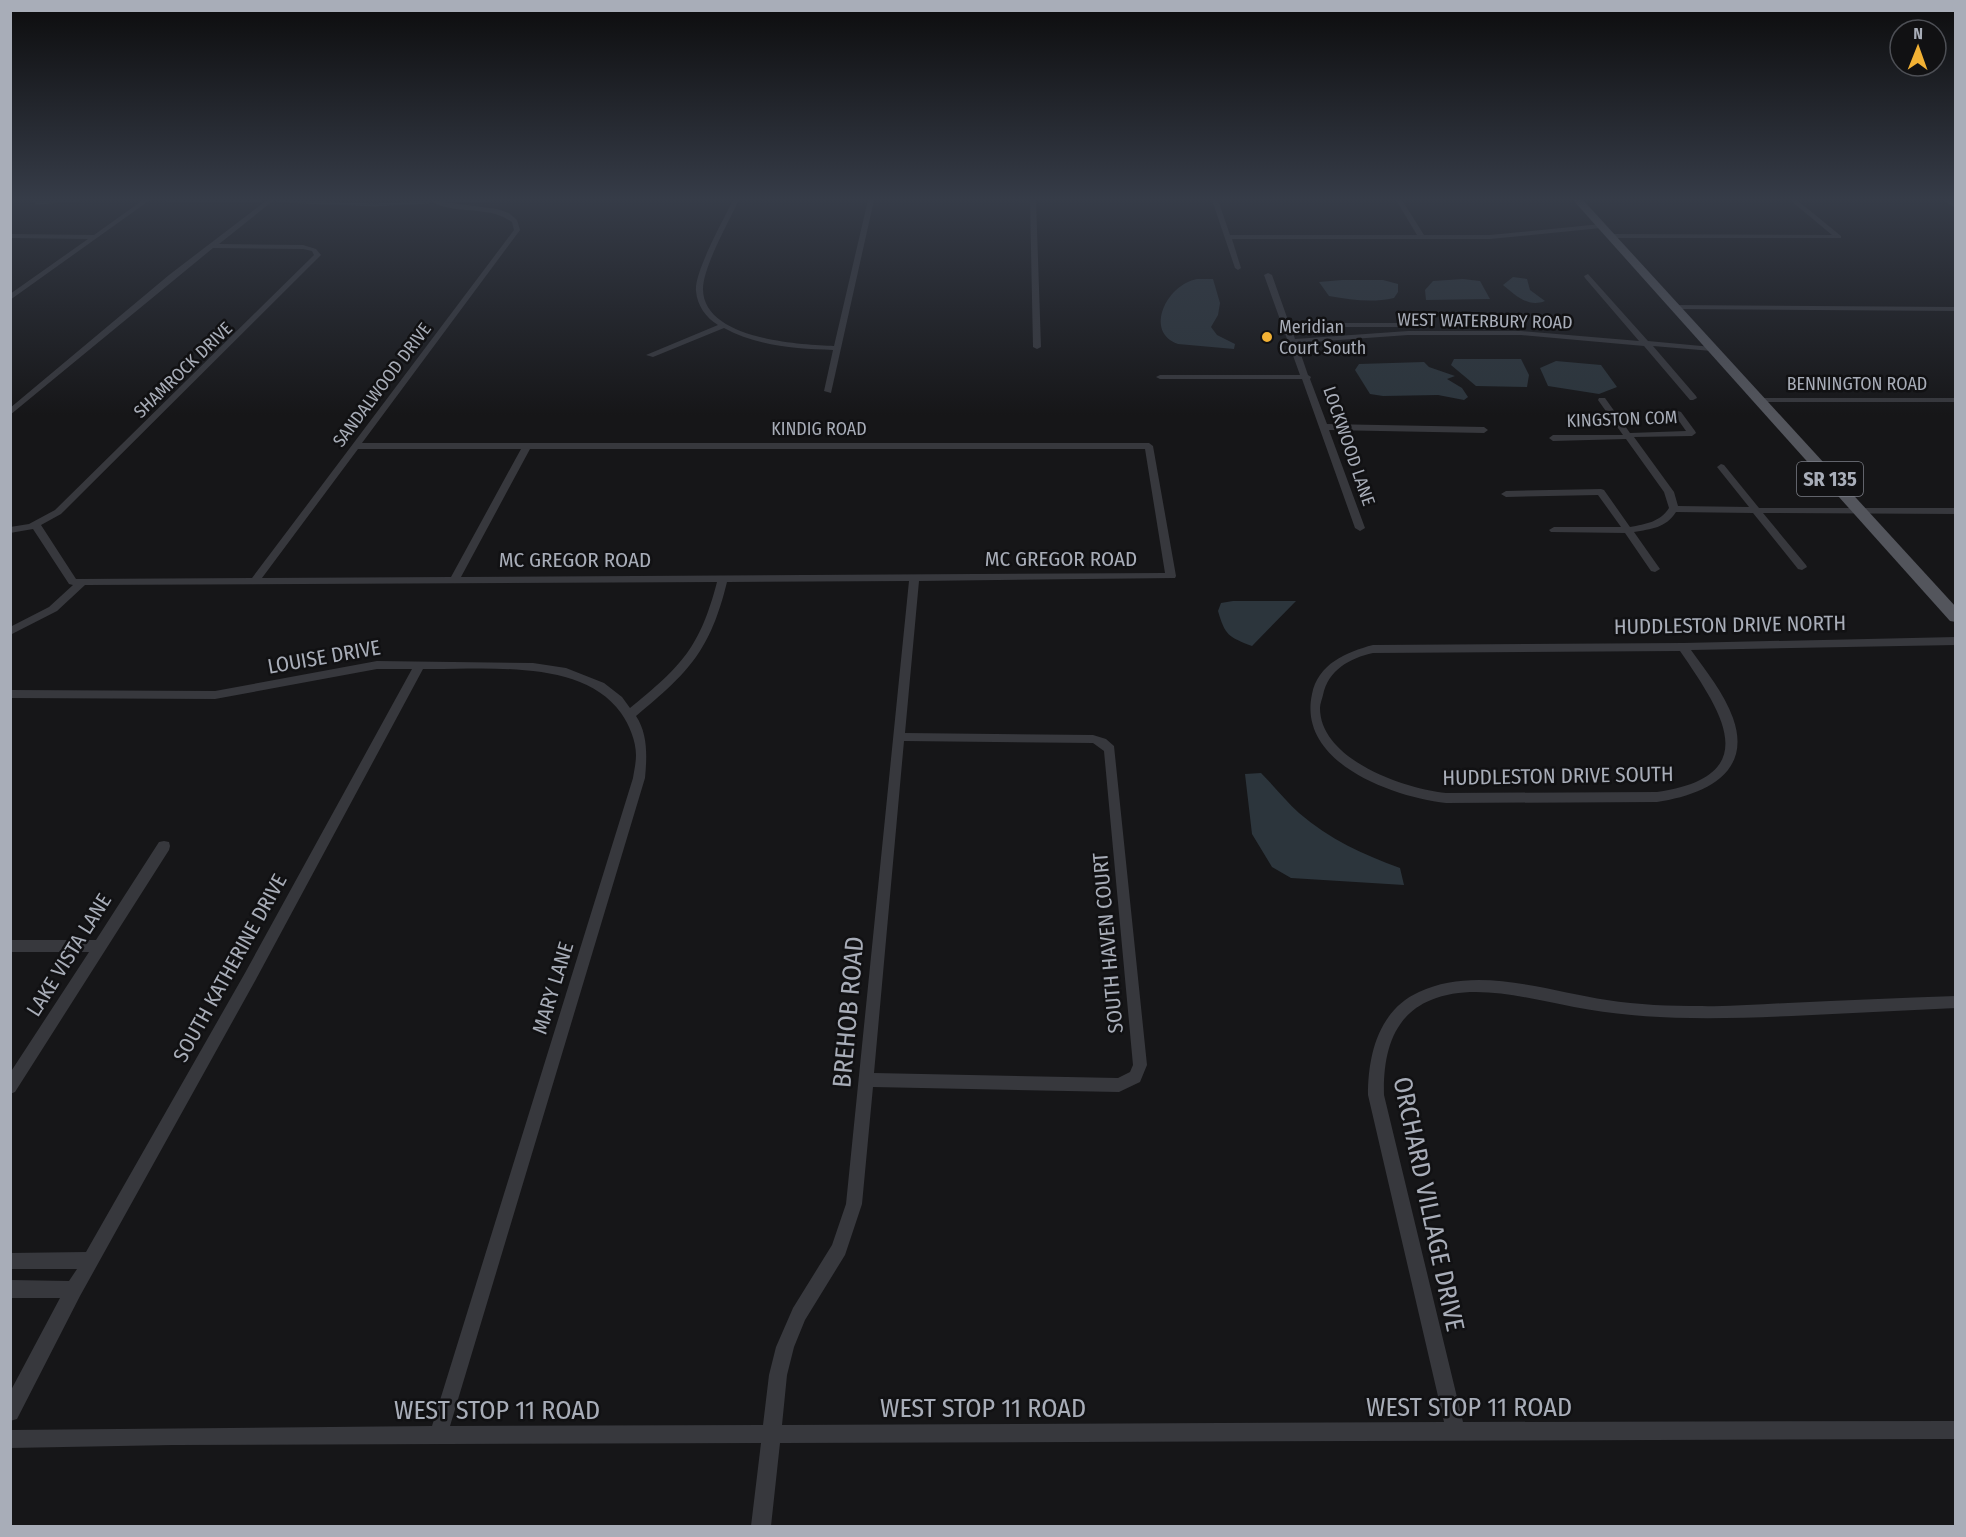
<svg xmlns="http://www.w3.org/2000/svg" width="1966" height="1537" font-family="'Fira Sans Condensed',sans-serif">
<style>
.water{fill:#2c353c}
.lines{fill:none;stroke-linecap:round;stroke-linejoin:round}
.stream{stroke:#2c353c;stroke-width:3}
.street{fill:#37383d;fill-rule:evenodd}
.primary{fill:#53555c;fill-rule:evenodd}
.poi-dot{fill:#f2b134;stroke:#111113;stroke-width:2}
.labels{text-anchor:middle;stroke-width:5;stroke-linejoin:round;paint-order:stroke}
.far-street-label{font-size:18px;fill:#a8adb8;stroke:#111113}
.far-poi-label{font-size:18px;fill:#a8adb8;stroke:#111113;text-anchor:start}
.shield{fill:#111113;stroke:#7b7e86;stroke-width:1.5}
.shield-label{font-size:20px;font-weight:bold;fill:#a8adb8}
.street-label{font-size:21px;fill:#a8adb8;stroke:#111113}
.near-street-label{font-size:26px;fill:#a8adb8;stroke:#111113}
</style>
<rect width="100%" height="100%" fill="#161618"/>
<!-- water -->
<g class="water">
<path d="M 1513,277 L 1527,279 L 1530,290 L 1545,301 C 1528,308 1515,295 1503,285 Z"/>
<path d="M 1197,279 L 1213,279 L 1220,303 L 1218,315 L 1211,327 L 1217,335 L 1235,344 L 1234,349 L 1178,344 C 1144,332 1166,285 1197,279 Z"/>
<path d="M 1463,279 L 1480,281 L 1490,299 L 1426,300 L 1425,290 L 1433,281 Z"/>
<path d="M 1342,280 L 1383,280 L 1398,284 L 1398,292 L 1394,298 C 1372,303 1352,300 1329,296 L 1319,282 Z"/>
<path d="M 1454,359 L 1521,359 L 1529,375 L 1527,387 L 1476,386 L 1451,365 Z"/>
<path d="M 1556,361 L 1601,365 L 1617,387 L 1599,394 L 1548,386 L 1540,368 Z"/>
<path d="M 1424,362 L 1429,367 L 1455,376 L 1447,379 L 1462,388 L 1468,397 L 1464,400 L 1438,395 L 1383,396 L 1370,394 L 1355,370 L 1359,364 Z"/>
<path d="M 1233,601 L 1296,601 L 1252,646 C 1228,637 1225,635 1218,611 L 1221,603 Z"/>
<path d="M 1261,773 C 1274,786 1286,801 1299,813 C 1329,839 1364,855 1400,868 L 1404,885 L 1291,878 L 1272,867 L 1252,834 L 1245,774 Z"/>
</g>
<g class="lines">
<!-- stream -->
<g class="stream">
<path d="M 33,200 L 37,203 L 78,200"/>
<path d="M 168,200 L 261,201"/>
<path d="M 278,201 L 375,205 L 429,202"/>
<path d="M 440,201 L 490,200"/>
</g>
<!-- street -->
<g class="street">
<path d="M 143,200 L 150,200 L 10,300 L 10,294 L 88,239 L 10,238 L 10,234 L 94,235 Z"/>
<path d="M 267,200 L 274,200 L 219,244 L 303,245 L 316,249 L 321,255 L 61,514 L 41,525 L 76,579 L 252,578 L 514,230 L 512,222 C 487,204 453,216 429,200 L 497,209 L 509,213 L 517,220 L 520,230 L 362,443 L 1149,443 L 1153,446 L 1176,576 L 1175,578 L 919,581 L 905,733 L 1093,735 L 1106,739 L 1114,746 L 1147,1065 L 1140,1082 L 1119,1092 L 873,1087 L 862,1204 L 845,1255 L 805,1320 L 794,1347 L 787,1375 L 782,1425 L 1444,1422 L 1368,1095 C 1368,1054 1379,1010 1419,992 C 1477,965 1548,991 1607,1000 C 1638,1005 1670,1006 1702,1006 C 1730,1007 1759,1004 1788,1003 C 1844,1000 1900,998 1956,996 L 1956,1008 C 1901,1011 1846,1013 1792,1016 C 1718,1019 1647,1021 1574,1007 C 1530,999 1474,982 1431,1000 C 1391,1016 1383,1057 1384,1095 L 1463,1422 L 1956,1421 L 1956,1439 L 780,1443 L 771,1526 L 751,1526 L 761,1443 L 173,1445 L 10,1448 L 10,1430 L 432,1426 L 633,778 C 634,771 636,763 636,755 C 636,741 629,724 621,713 C 582,658 484,670 423,669 L 255,981 L 80,1296 L 17,1419 L 10,1421 L 10,1392 L 60,1298 L 10,1298 L 10,1280 L 69,1281 L 77,1269 L 10,1269 L 10,1253 L 86,1252 L 245,973 L 412,669 L 377,669 L 215,699 L 10,698 L 10,690 L 215,691 L 377,661 L 533,663 L 566,668 L 604,683 L 622,697 L 630,708 C 682,666 700,647 717,582 L 85,585 L 57,611 L 10,635 L 10,627 L 49,607 L 73,585 L 69,584 L 33,529 L 10,533 L 10,527 L 29,524 L 55,510 L 314,255 L 312,251 L 303,249 L 213,248 L 10,415 L 10,408 L 169,275 ZM 358,449 L 521,449 L 451,577 L 262,578 ZM 530,449 L 1145,449 L 1165,573 L 461,577 ZM 909,581 L 846,1204 L 832,1245 L 793,1308 L 776,1347 L 769,1375 L 763,1425 L 450,1426 L 645,778 C 647,757 648,734 636,716 C 689,672 710,651 727,582 ZM 904,741 L 1093,743 L 1104,751 L 1133,1065 L 1130,1072 L 1118,1078 L 874,1073 Z"/>
<path d="M 733,200 L 739,200 C 729,221 703,267 703,289 C 703,339 799,345 834,346 L 868,200 L 874,200 L 831,393 L 824,391 L 833,350 C 797,349 756,346 724,328 L 653,357 L 646,355 L 718,325 C 706,318 697,305 696,291 C 694,272 724,219 733,200 Z"/>
<path d="M 1030,200 L 1036,200 L 1041,347 L 1037,349 L 1033,347 Z"/>
<path d="M 1212,200 L 1218,200 L 1230,235 L 1417,235 L 1396,200 L 1402,200 L 1424,235 L 1490,235 L 1601,224 L 1604,226 L 1601,228 L 1490,239 L 1232,239 L 1241,268 L 1238,270 L 1235,268 Z"/>
<path d="M 1790,200 L 1797,200 L 1841,236 L 1841,238 L 1611,238 L 1608,236 L 1611,234 L 1832,235 Z"/>
<path d="M 1943,200 L 1950,200 L 1956,203 L 1956,208 Z"/>
<path d="M 1268,273 L 1272,275 L 1289,323 L 1413,323 L 1417,325 L 1413,327 L 1291,327 L 1295,339 L 1408,331 L 1521,331 L 1639,341 L 1585,278 L 1584,276 L 1588,274 L 1648,341 L 1712,347 L 1716,349 L 1712,351 L 1653,346 L 1696,396 L 1697,398 L 1693,400 L 1690,400 L 1644,346 L 1521,335 L 1408,335 L 1297,343 L 1308,375 L 1311,377 L 1310,379 L 1327,424 L 1484,427 L 1488,430 L 1484,433 L 1329,430 L 1365,528 L 1360,531 L 1355,528 L 1302,379 L 1160,379 L 1156,377 L 1160,375 L 1300,375 L 1264,275 Z"/>
<path d="M 1671,305 L 1956,307 L 1956,311 L 1674,309 L 1670,307 Z"/>
<path d="M 1599,398 L 1605,398 L 1630,433 L 1686,431 L 1674,414 L 1678,411 L 1681,412 L 1695,431 L 1696,433 L 1692,436 L 1634,437 L 1674,492 L 1678,506 L 1749,507 L 1717,467 L 1721,464 L 1724,465 L 1759,508 L 1956,508 L 1956,514 L 1763,513 L 1806,565 L 1807,567 L 1802,570 L 1798,569 L 1753,513 L 1676,512 C 1666,528 1651,529 1634,532 L 1660,569 L 1655,572 L 1651,571 L 1625,533 L 1551,532 L 1549,530 L 1554,527 L 1621,527 L 1598,495 L 1506,497 L 1501,494 L 1506,491 L 1601,489 L 1604,490 L 1630,527 C 1646,524 1660,522 1669,508 L 1664,492 L 1626,439 L 1553,441 L 1549,438 L 1553,435 L 1623,435 L 1598,400 Z"/>
<rect x="1756" y="398" width="200" height="4"/>
<path d="M 1956,637 L 1956,645 L 1691,650 C 1706,671 1724,693 1733,718 C 1753,774 1703,795 1657,802 L 1446,803 C 1393,797 1297,763 1312,694 C 1318,664 1346,652 1373,645 L 1683,643 ZM 1680,651 C 1721,711 1767,776 1657,792 L 1446,793 C 1405,789 1320,760 1320,708 C 1320,704 1322,699 1323,695 C 1328,670 1350,658 1373,653 Z"/>
<path d="M 164,841 L 169,842 L 170,846 L 169,850 L 15,1092 L 10,1094 L 10,1073 L 89,952 L 10,952 L 10,940 L 96,940 L 159,842 Z"/>
</g>
<!-- primary -->
<path class="primary" d="M 1573,200 L 1583,200 L 1956,607 L 1956,622 L 1950,621 Z"/>
</g>
<!-- sky -->
<linearGradient id="sky" x2="0" y2="1"><stop stop-color="#0c0c0d"/><stop offset="0.48" stop-color="#363c48"/><stop offset="1" stop-color="#363c48" stop-opacity="0"/></linearGradient>
<rect width="1966" height="415" fill="url(#sky)"/>
<!-- markers -->
<circle class="poi-dot" cx="1267" cy="337" r="6"/>
<g class="labels">
<!-- far-street labels -->
<g class="far-street-label">
<text transform="translate(1485 321) rotate(1)" y="6">WEST WATERBURY ROAD</text>
<text transform="translate(183 370) rotate(-44)" y="6">SHAMROCK DRIVE</text>
<text x="1857" y="390">BENNINGTON ROAD</text>
<text transform="translate(382 385) rotate(-53)" y="6">SANDALWOOD DRIVE</text>
<text transform="translate(1622 419) rotate(-2)" y="6">KINGSTON COM</text>
<text x="819" y="435">KINDIG ROAD</text>
<text transform="translate(1349 446) rotate(71)" y="6">LOCKWOOD LANE</text>
</g>
<!-- far-poi labels -->
<g class="far-poi-label">
<text x="1279" y="333">Meridian<tspan x="1279" dy="21">Court South</tspan></text>
</g>
<!-- shield labels -->
<rect class="shield" x="1797" y="462" width="66" height="34" rx="4.5"/>
<g class="shield-label">
<text x="1830" y="486">SR 135</text>
</g>
<!-- street labels -->
<g class="street-label">
<text x="1061" y="566">MC GREGOR ROAD</text>
<text x="575" y="567">MC GREGOR ROAD</text>
<text transform="translate(1730 625) rotate(-1)" y="7">HUDDLESTON DRIVE NORTH</text>
<text transform="translate(324 657) rotate(-10)" y="7">LOUISE DRIVE</text>
<text transform="translate(1558 776) rotate(-1)" y="7">HUDDLESTON DRIVE SOUTH</text>
<text transform="translate(1108 943) rotate(-95)" y="7">SOUTH HAVEN COURT</text>
<text transform="translate(69 955) rotate(-58)" y="7">LAKE VISTA LANE</text>
<text transform="translate(230 968) rotate(-61)" y="7">SOUTH KATHERINE DRIVE</text>
<text transform="translate(553 988) rotate(-73)" y="7">MARY LANE</text>
</g>
<!-- near-street labels -->
<g class="near-street-label">
<text transform="translate(848 1012) rotate(-85)" y="9">BREHOB ROAD</text>
<text transform="translate(1429 1204) rotate(78)" y="9">ORCHARD VILLAGE DRIVE</text>
<text x="1469" y="1416">WEST STOP 11 ROAD</text>
<text x="983" y="1417">WEST STOP 11 ROAD</text>
<text x="497" y="1419">WEST STOP 11 ROAD</text>
</g>
</g>
<!-- border -->
<rect width="1966" height="1537" fill="none" stroke="#a8adb8" stroke-width="24"/>
<!-- north arrow -->
<g transform="translate(1918 48) rotate(1)"><circle r="28" fill="#111113" stroke="#4d4f55" stroke-width="1.5"/>
<path d="M0-4.5L10 22L0 15L-10 22Z" fill="#f2b134"/>
<text y="-9" font-size="16" font-weight="bold" text-anchor="middle" fill="#a8adb8">N</text>
</g>
</svg>
